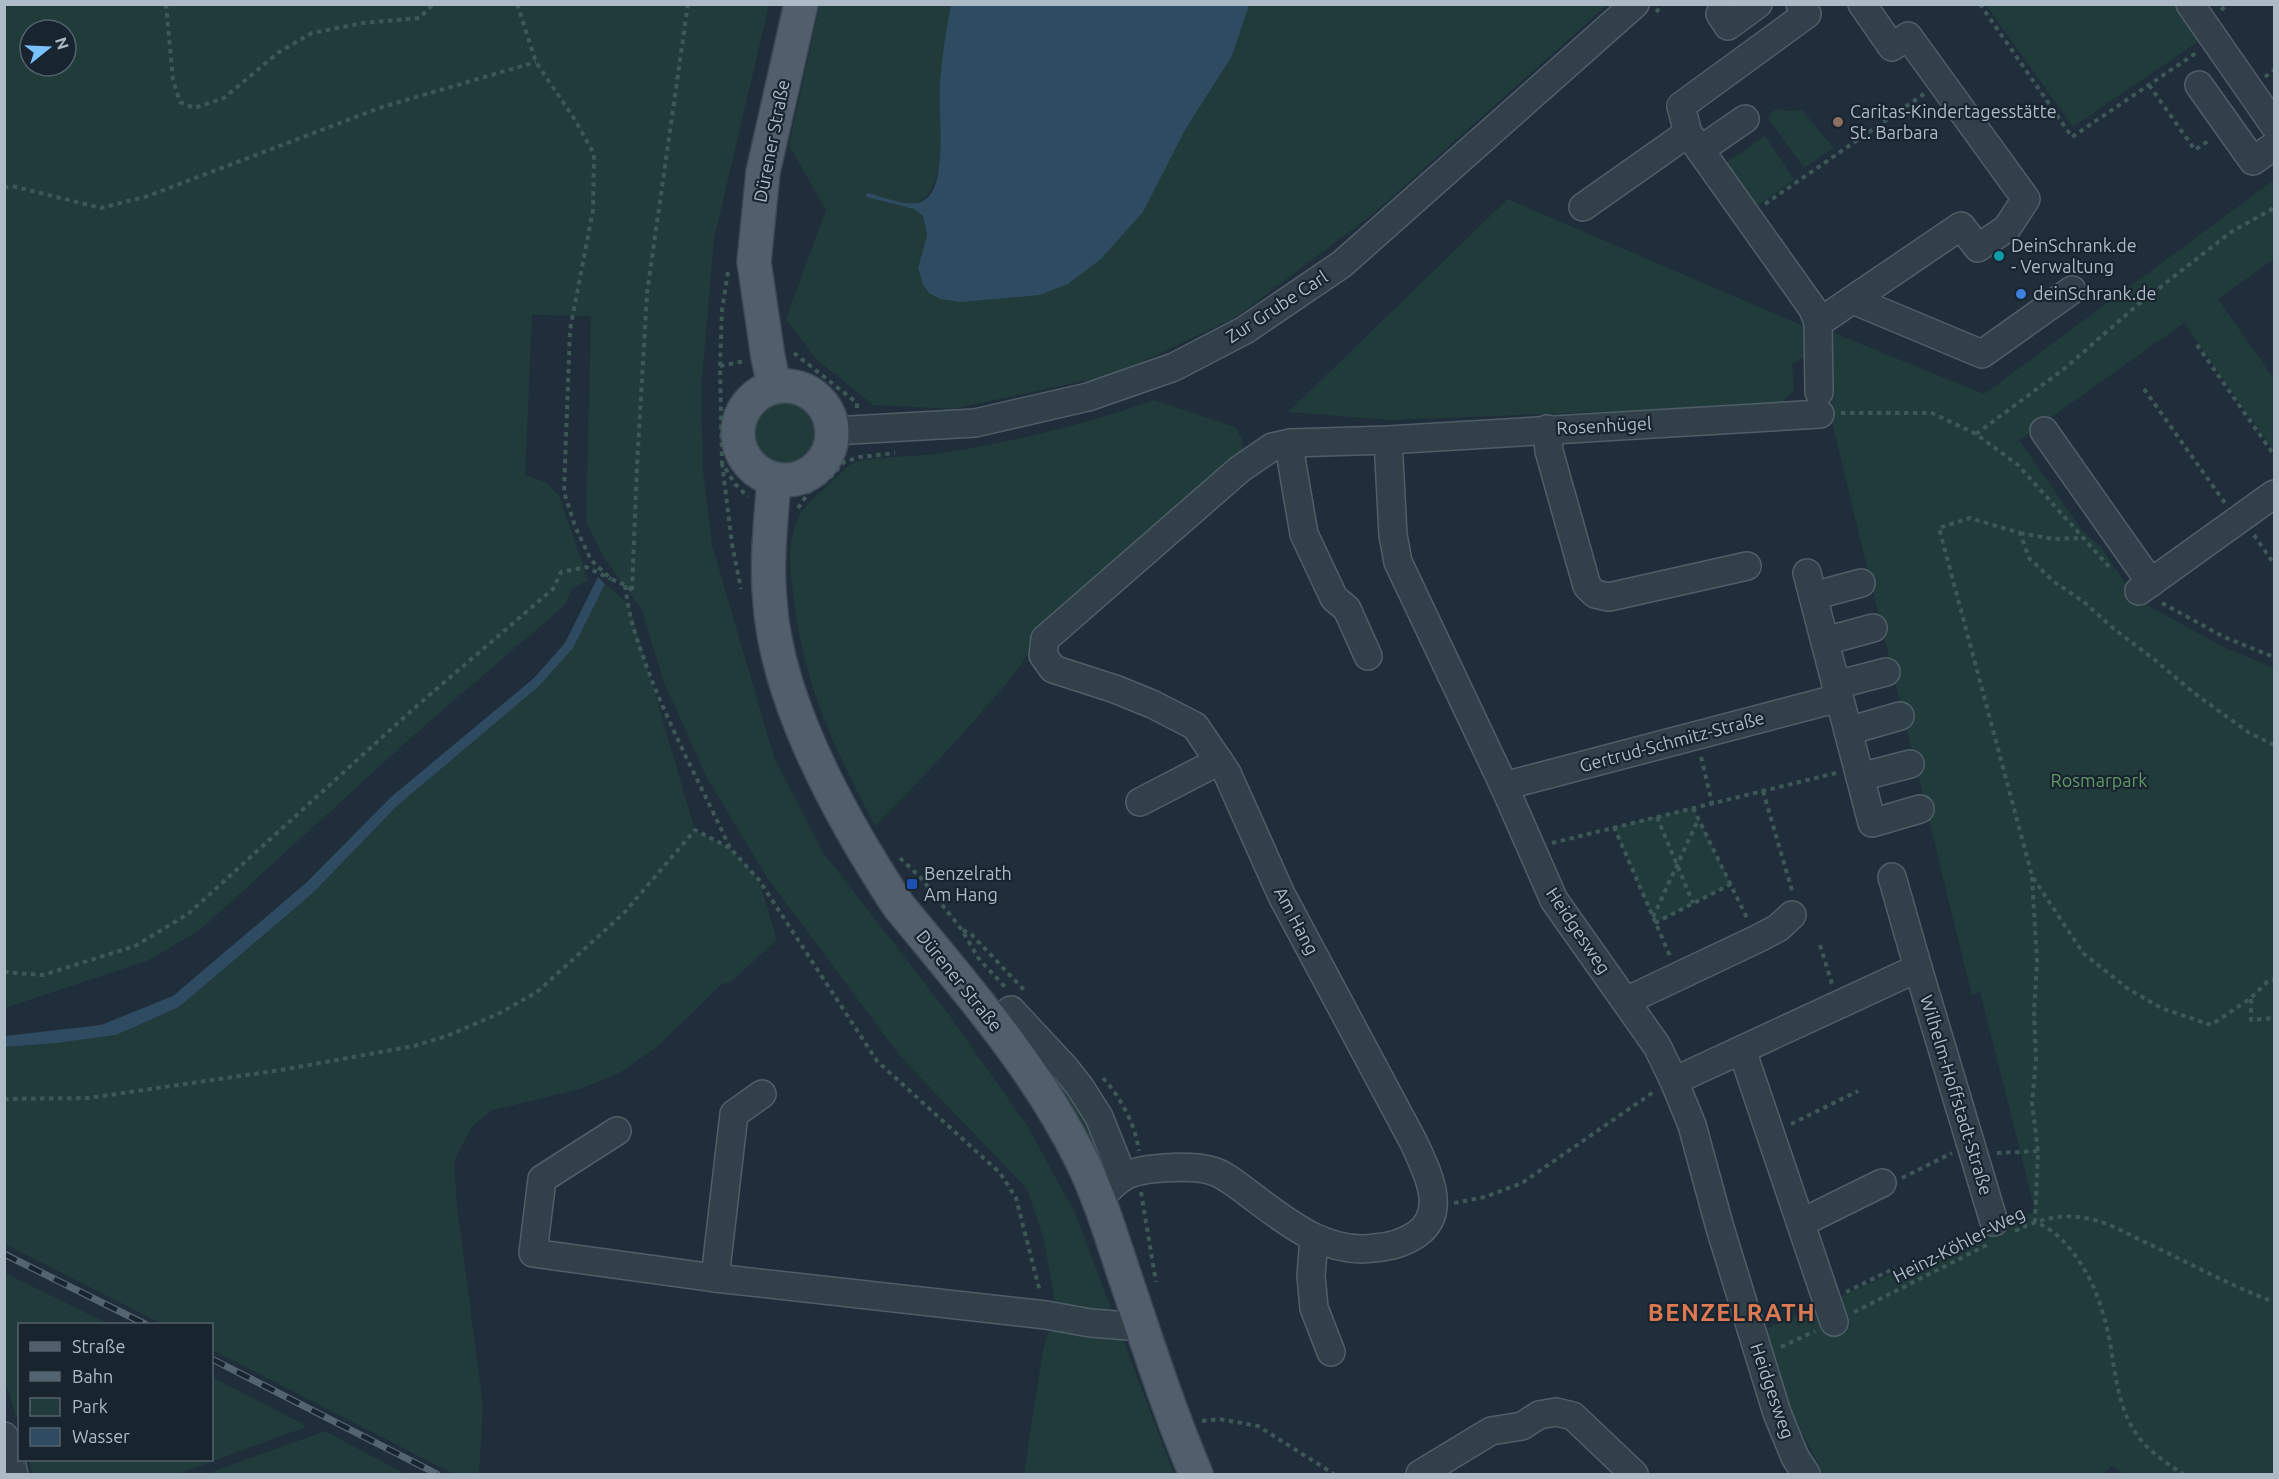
<svg xmlns="http://www.w3.org/2000/svg" width="2279" height="1479" font-family="Ubuntu,sans-serif">
<style>
.green{fill:#213b3a;fill-rule:evenodd}
.water{fill:#2f4b61}
.lines{fill:none;stroke-linecap:round;stroke-linejoin:round}
.minor-casing{stroke:#505e68;stroke-width:30}
.major-casing{stroke:#3c4954;stroke-width:36}
.path{stroke:#3e5757;stroke-width:4;stroke-dasharray:4.5 4.5;stroke-linecap:butt}
.minor{stroke:#32404a;stroke-width:27}
.major{stroke:#505f6b;stroke-width:33}
.rail-casing{stroke:#546572;stroke-width:7}
.rail{stroke:#18252f;stroke-width:4.5;stroke-dasharray:14;stroke-linecap:butt}
.education-dot{fill:#8d6e63;stroke:#18252f;stroke-width:2}
.culture-dot{fill:#0f9aa8;stroke:#18252f;stroke-width:2}
.shop-dot{fill:#3f7fe0;stroke:#18252f;stroke-width:2}
.transit-dot{fill:#1a4fb4;stroke:#18252f;stroke-width:2}
.labels{text-anchor:middle;stroke-width:4.5;stroke-linejoin:round;paint-order:stroke}
.poi-label{font-size:18px;fill:#adbbc7;stroke:#18252f;text-anchor:start}
.street-label{font-size:18px;fill:#adbbc7;stroke:#18252f}
.park-label{font-size:18px;fill:#629967;stroke:#18252f}
.district-label{font-size:24px;font-weight:bold;letter-spacing:1.5px;fill:#dd7952;stroke:#18252f}
</style>
<rect width="100%" height="100%" fill="#1f2e3a"/>
<!-- green -->
<g class="green">
<path d="M 4,5 L 769,5 L 714,239 L 701,390 L 703,471 L 712,545 L 774,757 L 822,851 L 944,1008 L 1028,1127 L 1075,1213 L 1174,1474 L 1024,1474 L 1043,1349 L 1056,1309 L 1044,1240 L 1027,1189 L 900,1056 L 768,879 L 707,778 L 663,680 L 642,610 L 603,556 L 586,522 L 591,316 L 532,315 L 525,475 L 547,483 L 559,496 L 588,580 L 573,588 L 565,605 L 424,726 L 200,930 L 147,961 L 5,1008 ZM 30,30 L 66,30 L 66,66 L 30,66 Z"/>
<path d="M 820,5 L 951,5 L 940,165 C 926,218 910,203 866,194 L 867,197 L 914,209 L 923,216 L 927,235 L 918,268 L 1185,130 L 1232,56 L 1249,5 L 1607,5 L 1373,214 L 1236,317 L 1116,374 L 953,409 L 873,405 L 815,358 L 786,319 L 826,210 L 789,145 Z"/>
<path d="M 1986,5 L 2173,5 L 2199,41 L 2073,127 Z"/>
<path d="M 1779,109 L 1786,111 L 1802,110 L 1834,148 L 1804,168 L 1768,118 L 1773,111 Z"/>
<path d="M 1765,136 L 1794,179 L 1755,208 L 1724,164 Z"/>
<path d="M 2274,180 L 2274,259 L 2218,299 L 2274,379 L 2274,451 L 2184,323 L 2019,440 L 2082,530 L 2100,546 L 2136,599 L 2223,647 L 2274,668 L 2274,1474 L 2124,1474 L 2112,1466 L 2103,1474 L 1823,1474 L 1793,1414 L 1766,1329 L 2035,1211 L 1980,992 L 1972,996 L 1832,423 L 1829,331 L 1984,394 Z"/>
<path d="M 1508,199 L 1808,328 L 1806,356 L 1792,364 L 1794,391 L 1779,405 L 1391,420 L 1288,412 Z"/>
<circle cx="784" cy="430" r="33"/>
<path d="M 1154,400 L 1235,427 L 1242,439 L 1243,451 L 1032,642 C 1023,668 1001,690 983,710 C 949,750 913,788 875,826 C 834,748 802,681 793,592 C 790,571 788,551 794,529 C 799,509 812,500 826,487 C 835,480 843,469 853,463 C 868,456 915,457 934,454 C 1010,443 1083,425 1154,400 Z"/>
<path d="M 605,584 L 629,605 L 695,830 L 730,848 L 759,880 L 777,940 L 731,982 L 722,984 L 659,1045 L 621,1072 L 580,1089 L 493,1110 L 473,1125 L 454,1161 L 457,1205 L 483,1406 L 479,1474 L 454,1474 L 212,1350 L 212,1324 L 162,1324 L 5,1244 L 4,1047 L 57,1043 L 116,1035 L 179,1007 L 313,893 L 397,806 L 456,756 L 573,648 Z"/>
<path d="M 1693,808 L 1731,884 L 1655,923 L 1614,827 Z"/>
<path d="M 1038,1049 L 1096,1129 L 1109,1175 L 1104,1177 L 1034,1054 Z"/>
<path d="M 5,1273 L 109,1324 L 20,1324 L 19,1427 L 8,1389 L 5,1390 Z"/>
<path d="M 212,1377 L 303,1424 L 306,1427 L 178,1474 L 33,1474 L 29,1460 L 212,1460 Z"/>
<path d="M 325,1431 L 405,1474 L 206,1474 Z"/>
</g>
<!-- water -->
<g class="water">
<path d="M 951,5 L 1249,5 L 1232,56 L 1185,130 L 1143,212 L 1101,259 L 1068,284 L 1040,295 L 961,302 L 940,299 L 929,293 L 923,284 L 918,268 L 927,235 L 923,216 L 914,209 L 866,197 L 866,194 L 869,193 C 884,197 908,208 923,201 C 950,187 937,108 940,82 C 942,56 946,30 951,5 Z"/>
<path d="M 598,577 L 605,584 L 573,648 L 539,686 L 397,806 L 313,893 L 179,1007 L 116,1035 L 57,1043 L 5,1047 L 5,1036 L 101,1025 L 173,996 L 306,883 L 391,797 L 534,678 L 565,643 Z"/>
</g>
<g class="lines">
<!-- minor casing -->
<g class="minor-casing">
<g id="minor">
<path d="M 1800,4 L 1807,14 L 1681,106 L 1688,133 L 1813,309 L 1818,323 L 1819,392"/>
<path d="M 2190,4 L 2274,125"/>
<path d="M 1720,14 L 1728,26 L 1758,4"/>
<path d="M 2199,85 L 2253,161 L 2274,146"/>
<path d="M 1700,150 L 1745,119"/>
<path d="M 1583,207 L 1688,133"/>
<path d="M 1853,300 L 1982,354 L 2072,290"/>
<path d="M 1818,323 L 1961,226 L 1978,248 L 2007,228 L 2026,199 L 1908,36 L 1892,47 L 1862,4"/>
<path d="M 1547,429 L 1549,451 L 1587,586 L 1595,594 L 1609,597 L 1747,566"/>
<path d="M 833,431 L 975,423 L 1088,397 L 1174,367 L 1245,330 L 1342,264 L 1635,4"/>
<path d="M 2044,431 L 2151,583"/>
<path d="M 1388,440 L 1820,414"/>
<path d="M 1291,443 L 1291,458 L 1304,534 L 1334,598 L 1347,609 L 1368,656"/>
<path d="M 1807,573 L 1872,823 L 1920,809"/>
<path d="M 2139,591 L 2274,494"/>
<path d="M 1813,596 L 1861,583"/>
<path d="M 1825,641 L 1873,628"/>
<path d="M 1836,685 L 1886,672"/>
<path d="M 1848,731 L 1900,716"/>
<path d="M 1860,777 L 1910,764"/>
<path d="M 1504,786 L 1839,698"/>
<path d="M 1140,802 L 1219,761"/>
<path d="M 1892,877 L 1918,968"/>
<path d="M 1626,1001 L 1757,939 L 1778,928 L 1792,915"/>
<path d="M 993,1023 L 1011,1010 L 1065,1068 L 1080,1087 L 1099,1117 L 1123,1177"/>
<path d="M 1742,1050 L 1834,1322"/>
<path d="M 1674,1081 L 1918,968 L 1994,1222"/>
<path d="M 617,1131 L 542,1179 L 533,1253 L 715,1278 L 1046,1315 L 1090,1323 L 1142,1327"/>
<path d="M 1099,1198 C 1107,1191 1114,1183 1123,1177 C 1140,1167 1189,1165 1209,1170 C 1223,1173 1236,1184 1248,1193 C 1284,1220 1325,1255 1374,1248 C 1389,1247 1404,1243 1417,1234 C 1449,1211 1426,1170 1414,1143 L 1281,894 L 1227,773 L 1195,726 L 1152,704 L 1115,689 L 1053,669 L 1043,655 L 1045,639 L 1240,469 L 1272,447 L 1291,443 L 1388,440 L 1393,535 L 1398,562 L 1504,786 L 1554,900 L 1657,1046 L 1674,1081 L 1692,1125 L 1720,1228 L 1777,1413 L 1795,1457 L 1806,1474"/>
<path d="M 1801,1223 L 1882,1183"/>
<path d="M 1314,1238 L 1311,1276 L 1314,1308 L 1331,1352"/>
<path d="M 715,1278 L 734,1114 L 762,1094"/>
<path d="M 4,1436 L 14,1474"/>
<path d="M 1420,1474 L 1491,1431 L 1522,1426 L 1539,1415 L 1556,1412 L 1573,1416 L 1634,1474"/>
</g>
</g>
<!-- major casing -->
<g class="major-casing">
<g id="major">
<circle cx="785" cy="433" r="47"/>
<path d="M 774,386 L 768,357 L 754,262 L 763,172 L 801,4"/>
<path d="M 774,480 C 771,521 766,561 770,602 C 777,704 843,821 898,905 C 964,986 1034,1064 1081,1159 C 1099,1195 1111,1235 1124,1274 C 1147,1341 1168,1409 1196,1474"/>
</g>
</g>
<!-- path -->
<g class="path">
<path d="M 166,4 L 173,80 L 180,102 L 194,108 L 224,98 L 279,52 L 312,33 L 363,23 L 420,18 L 433,4"/>
<path d="M 517,4 L 536,62 L 575,120 L 594,154 L 593,210 L 570,330 L 564,492 L 575,526 L 591,560 L 611,579 L 625,585"/>
<path d="M 1980,4 L 2072,137 L 2196,53"/>
<path d="M 2221,10 L 2228,4"/>
<path d="M 1656,12 L 1664,4"/>
<path d="M 2265,77 L 2274,70"/>
<path d="M 2149,85 L 2195,150 L 2211,139"/>
<path d="M 4,188 L 12,186 L 101,208 L 148,196 L 382,107 L 536,62"/>
<path d="M 1765,204 L 1924,94"/>
<path d="M 728,272 L 722,310 L 720,366 L 722,463 L 735,484 L 748,497"/>
<path d="M 2197,345 L 2274,455"/>
<path d="M 794,353 L 857,403 L 857,408"/>
<path d="M 720,366 L 745,361"/>
<path d="M 2144,389 L 2225,503"/>
<path d="M 1841,413 L 1932,413 L 1976,434 L 2018,465 L 2111,569"/>
<path d="M 1976,434 L 2064,369 L 2135,307 L 2231,232 L 2274,208"/>
<path d="M 722,463 L 732,544 L 741,589"/>
<path d="M 798,508 L 809,492 L 829,479 L 844,462 L 860,457 L 895,453"/>
<path d="M 2020,533 L 2053,539 L 2083,538"/>
<path d="M 2254,535 L 2274,564"/>
<path d="M 632,590 L 637,466 L 647,293 L 688,4"/>
<path d="M 632,590 L 625,585 C 627,599 629,613 633,626 C 656,704 696,774 730,848"/>
<path d="M 2162,603 L 2224,637 L 2274,657"/>
<path d="M 2274,745 L 2248,732 L 2194,693 L 2155,660 L 2114,629 L 2084,602 L 2053,581 L 2029,558 L 2020,533 L 1970,518 L 1939,528 L 2032,876 L 2083,953 L 2127,988 L 2161,1008 L 2211,1025 L 2251,998 L 2267,982 L 2274,980"/>
<path d="M 1701,757 L 1712,803"/>
<path d="M 1763,791 L 1793,894"/>
<path d="M 1693,808 L 1748,920"/>
<path d="M 1657,817 L 1693,903"/>
<path d="M 1614,827 L 1670,956"/>
<path d="M 1552,843 L 1836,773"/>
<path d="M 900,858 L 921,878 L 962,930 L 979,959 L 1007,989"/>
<path d="M 2032,877 L 2037,962 L 2034,1011 L 2036,1060 L 2032,1103 L 2038,1151 L 2035,1221 C 2043,1226 2052,1230 2058,1236 C 2088,1264 2103,1304 2110,1343 C 2116,1376 2118,1411 2140,1439 C 2151,1453 2168,1464 2183,1474"/>
<path d="M 1653,917 L 1698,820"/>
<path d="M 1655,923 L 1731,884"/>
<path d="M 963,930 L 972,935 L 1024,990"/>
<path d="M 1820,945 L 1832,984"/>
<path d="M 4,972 L 43,975 L 135,946 L 188,914 L 412,710 L 553,589 L 561,572 L 586,567 L 611,579"/>
<path d="M 2251,999 L 2251,1020 L 2274,1018"/>
<path d="M 1103,1078 C 1121,1098 1135,1124 1139,1151"/>
<path d="M 4,1099 L 89,1098 L 281,1070 L 414,1046 L 447,1036 L 500,1013 L 537,992 L 624,913 L 695,830 L 730,848 L 759,880 L 877,1061 L 1000,1173 L 1016,1198 L 1040,1292"/>
<path d="M 1791,1124 L 1858,1091"/>
<path d="M 1997,1153 L 2038,1151"/>
<path d="M 1902,1178 L 1952,1153"/>
<path d="M 1141,1192 L 1156,1282"/>
<path d="M 1454,1203 L 1485,1197 L 1522,1183 L 1655,1091"/>
<path d="M 2015,1231 C 2037,1220 2060,1213 2085,1218 C 2107,1221 2129,1235 2149,1244 C 2191,1264 2231,1286 2274,1302"/>
<path d="M 1846,1292 L 1895,1268"/>
<path d="M 1854,1312 L 1989,1244"/>
<path d="M 1781,1347 L 1815,1331"/>
<path d="M 1202,1421 L 1219,1419 L 1258,1426 L 1334,1474"/>
</g>
<!-- minor -->
<use href="#minor" class="minor"/>
<!-- major -->
<use href="#major" class="major"/>
<!-- rail casing -->
<g class="rail-casing">
<g id="rail">
<path d="M 4,1254 L 145,1324"/>
<path d="M 212,1359 L 437,1474"/>
</g>
</g>
<!-- rail -->
<use href="#rail" class="rail"/>
</g>
<!-- markers -->
<circle class="education-dot" cx="1838" cy="122" r="6"/>
<circle class="culture-dot" cx="1999" cy="256" r="6"/>
<circle class="shop-dot" cx="2021" cy="294" r="6"/>
<rect class="transit-dot" x="906" y="878" width="12" height="12" rx="3"/>
<g class="labels">
<!-- poi labels -->
<g class="poi-label">
<text x="1850" y="118">Caritas-Kindertagesstätte<tspan x="1850" dy="21">St. Barbara</tspan></text>
<text x="2011" y="252">DeinSchrank.de<tspan x="2011" dy="21">- Verwaltung</tspan></text>
<text x="2033" y="300">deinSchrank.de</text>
<text x="924" y="880">Benzelrath<tspan x="924" dy="21">Am Hang</tspan></text>
</g>
<!-- street labels -->
<g class="street-label">
<text transform="translate(772 141) rotate(-79)" y="6">Dürener Straße</text>
<text transform="translate(1277 307) rotate(-33)" y="6">Zur Grube Carl</text>
<text transform="translate(1604 426) rotate(-3)" y="6">Rosenhügel</text>
<text transform="translate(1672 742) rotate(-15)" y="6">Gertrud-Schmitz-Straße</text>
<text transform="translate(1296 921) rotate(62)" y="6">Am Hang</text>
<text transform="translate(1578 931) rotate(56)" y="6">Heidgesweg</text>
<text transform="translate(959 981) rotate(51)" y="6">Dürener Straße</text>
<text transform="translate(1956 1095) rotate(73)" y="6">Wilhelm-Hoffstadt-Straße</text>
<text transform="translate(1959 1245) rotate(-27)" y="6">Heinz-Köhler-Weg</text>
<text transform="translate(1772 1391) rotate(71)" y="6">Heidgesweg</text>
</g>
<!-- park labels -->
<g class="park-label">
<text x="2099" y="787">Rosmarpark</text>
</g>
<!-- district labels -->
<g class="district-label">
<text x="1732" y="1321">BENZELRATH</text>
</g>
</g>
<!-- border -->
<rect width="2279" height="1479" fill="none" stroke="#adbbc7" stroke-width="12"/>
<!-- legend -->
<rect x="18" y="1323" width="195" height="138" fill="#18252f" stroke="#54616c" stroke-width="1.5"/>
<rect x="30" y="1342" width="30" height="9" fill="#505f6b" stroke="#54616c" stroke-width="1.5"/>
<text x="72" y="1353" font-size="18" fill="#adbbc7">Straße</text>
<rect x="30" y="1372" width="30" height="9" fill="#546572" stroke="#54616c" stroke-width="1.5"/>
<text x="72" y="1383" font-size="18" fill="#adbbc7">Bahn</text>
<rect x="30" y="1398" width="30" height="18" fill="#213b3a" stroke="#54616c" stroke-width="1.5"/>
<text x="72" y="1413" font-size="18" fill="#adbbc7">Park</text>
<rect x="30" y="1428" width="30" height="18" fill="#2f4b61" stroke="#54616c" stroke-width="1.5"/>
<text x="72" y="1443" font-size="18" fill="#adbbc7">Wasser</text>
<!-- north arrow -->
<g transform="translate(48 48) rotate(72)"><circle r="28" fill="#18252f" stroke="#54616c" stroke-width="1.5"/>
<path d="M0-4.5L10 22L0 15L-10 22Z" fill="#79c1ff"/>
<text y="-9" font-size="16" font-weight="bold" text-anchor="middle" fill="#adbbc7">N</text>
</g>
</svg>
